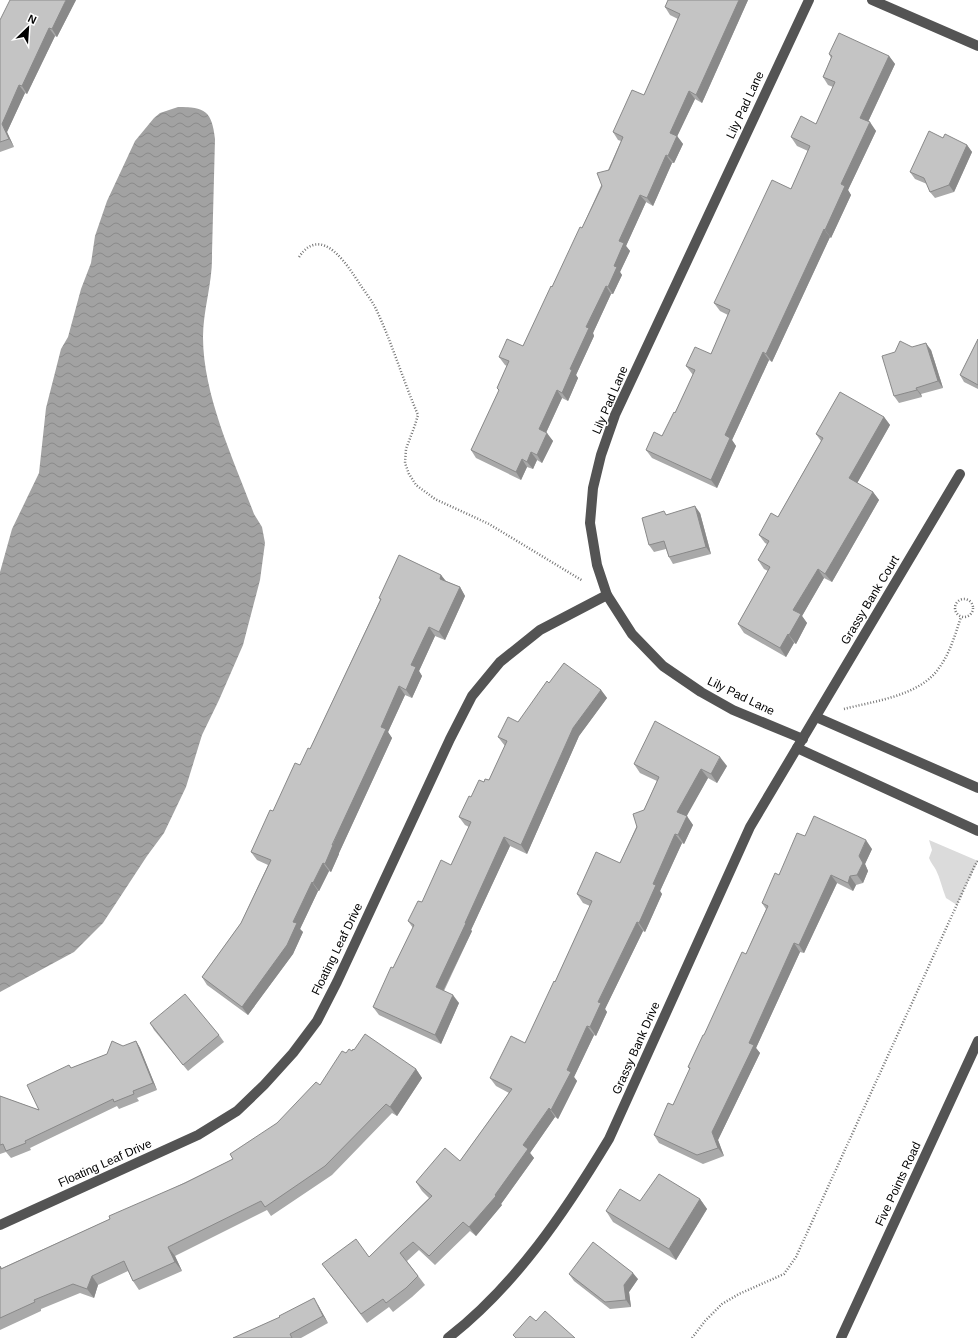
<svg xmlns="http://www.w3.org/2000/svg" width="978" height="1338" font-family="Arial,sans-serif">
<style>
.green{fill:#dbdbdb}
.water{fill:url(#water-waves)}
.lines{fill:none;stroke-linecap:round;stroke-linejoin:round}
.path{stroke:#767676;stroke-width:2.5;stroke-dasharray:1 2;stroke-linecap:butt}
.minor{stroke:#545454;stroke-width:10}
.wall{fill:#a9a9a9}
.shaded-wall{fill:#898989}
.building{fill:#c4c4c4;stroke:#898989}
.labels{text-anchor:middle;stroke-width:3;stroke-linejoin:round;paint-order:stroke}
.street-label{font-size:12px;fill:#000;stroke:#fff}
</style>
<defs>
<pattern id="water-waves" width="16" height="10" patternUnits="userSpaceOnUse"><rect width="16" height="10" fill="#a2a2a2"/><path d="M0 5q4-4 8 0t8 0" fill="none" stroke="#8a8a8a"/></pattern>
</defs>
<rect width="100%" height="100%" fill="#fff"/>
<!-- green -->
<path class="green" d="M 929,840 L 978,861 L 957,905 L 946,898 C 942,888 940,878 936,870 C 934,866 931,863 929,858 L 932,850 Z"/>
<!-- water -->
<path class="water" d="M 178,107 C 205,107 212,111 215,139 L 212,253 C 213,282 203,309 203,337 C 203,396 234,460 254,514 L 262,527 L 265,543 L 260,580 L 243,645 L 219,700 L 202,735 L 186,787 L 164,833 L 147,856 L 103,923 L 74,952 L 0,992 L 0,572 L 12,529 L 39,473 L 46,408 L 61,349 L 68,337 L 81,289 L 91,263 L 95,236 L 107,201 L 135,141 L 154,118 L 160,113 Z"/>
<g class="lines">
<!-- path -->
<g class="path">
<path d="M 299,257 C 322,223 348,266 361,286 C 366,293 372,301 376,309 C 392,343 403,380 418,415 L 415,425 L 406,449 L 405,463 L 409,474 L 416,485 L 435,499 L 489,524 L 583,581"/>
<circle cx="964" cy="608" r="9"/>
<path d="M 844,709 C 874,701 920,696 939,668 C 950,653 955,635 961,617"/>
<path d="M 692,1338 L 705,1321 L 722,1304 L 739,1294 L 784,1274 L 796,1257 L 975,865 L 978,861"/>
</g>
<!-- minor -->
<g class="minor">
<path d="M 872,0 L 978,46"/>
<path d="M 816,717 L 978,788"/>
<path d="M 803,739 L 733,710 L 701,692 L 663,666 L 632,634 L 607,595 L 597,565 L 590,523 L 593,488 L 601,455 L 615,415 L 809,0"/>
<path d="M 797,748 L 978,831"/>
<path d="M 0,1225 L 198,1135 L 237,1111 L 264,1085 L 293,1053 L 317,1021 L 337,982 L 450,739 L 472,696 L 500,662 L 540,630 L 607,595"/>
<path d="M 448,1338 C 516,1285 565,1212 609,1139 L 750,827 L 960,474"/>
<path d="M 841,1338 L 978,1041"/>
</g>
</g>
<!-- wall -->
<g class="wall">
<path d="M 76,0 L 57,37 L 55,36 L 27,94 L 25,93 L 7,132 L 14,147 L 0,152 L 0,20 Z"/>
<path d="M 748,0 L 702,103 L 695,99 L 677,136 L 683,144 L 674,163 L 672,163 L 653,206 L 646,202 L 626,246 L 630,251 L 620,272 L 622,275 L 613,294 L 611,294 L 593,333 L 594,336 L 576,375 L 578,378 L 568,401 L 562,398 L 546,433 L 553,441 L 542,463 L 537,460 L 533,469 L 527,467 L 521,480 L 476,458 L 471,450 L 499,391 L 497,388 L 507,366 L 505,365 L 499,357 L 523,346 L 552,287 L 582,228 L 621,141 L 618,140 L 613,132 L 644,95 L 678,19 L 670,15 L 665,7 Z"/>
<path d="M 829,54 L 889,56 L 895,64 L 868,122 L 876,131 L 848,190 L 851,195 L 831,238 L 830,237 L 772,362 L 769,360 L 732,440 L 736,446 L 717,488 L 652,458 L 646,450 L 662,436 L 675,413 L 693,375 L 686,366 L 711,354 L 728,315 L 720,311 L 714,303 L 791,189 L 808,151 L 797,146 L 791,137 L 816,124 L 833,87 L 828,85 L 823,77 L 831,58 Z"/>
<path d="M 943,138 L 967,145 L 972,152 L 954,192 L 935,198 L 930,192 L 927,184 L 915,179 L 910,172 Z"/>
<path d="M 978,339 L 978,389 L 964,382 L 960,375 Z"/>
<path d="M 912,347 L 931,350 L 943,388 L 921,394 L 922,397 L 899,403 L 894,396 Z"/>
<path d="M 884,417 L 890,425 L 857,483 L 873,492 L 879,500 L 832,582 L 824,578 L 802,616 L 807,623 L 796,644 L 794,643 L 786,657 L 744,633 L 738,624 L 768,571 L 764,569 L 758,560 L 767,544 L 765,543 L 759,535 L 778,517 L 821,441 L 816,434 Z"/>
<path d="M 700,513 L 711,554 L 673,564 L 669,557 L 666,549 L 654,552 L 649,545 L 667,514 Z"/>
<path d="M 441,575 L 446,581 L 460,587 L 465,596 L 445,640 L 435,636 L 419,671 L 422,676 L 412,698 L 405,695 L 388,732 L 392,738 L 339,853 L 339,854 L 331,872 L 329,871 L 319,891 L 318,891 L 300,929 L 303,932 L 293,954 L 248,1015 L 207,985 L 202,977 L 241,923 L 268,865 L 257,860 L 251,852 L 273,811 L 300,765 L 310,749 L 380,600 L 379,598 Z"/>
<path d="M 549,683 L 601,690 L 607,698 L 579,736 L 527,854 L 510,846 L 471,930 L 472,931 L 444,991 L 459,1003 L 441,1044 L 379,1015 L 373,1007 L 393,968 L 413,928 L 408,921 L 451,865 L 469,827 L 465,825 L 459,817 L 484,782 L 489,780 L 505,746 L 498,737 L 518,722 Z"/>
<path d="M 634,764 L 727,766 L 717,783 L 708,778 L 686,816 L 693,825 L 684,844 L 682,843 L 660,891 L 662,894 L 645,932 L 643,931 L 605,1009 L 607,1012 L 596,1036 L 594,1035 L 574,1077 L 577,1081 L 558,1119 L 555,1117 L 530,1153 L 534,1158 L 501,1204 L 502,1205 L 476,1236 L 470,1231 L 435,1265 L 419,1250 L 407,1261 L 425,1285 L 412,1297 L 393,1312 L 389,1307 L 367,1323 L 322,1264 L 369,1257 L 429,1198 L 422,1191 L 416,1182 L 460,1161 L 509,1093 L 496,1086 L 490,1078 L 525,1043 L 555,982 L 590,906 L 583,903 L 577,894 L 620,863 L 657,781 L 640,773 Z"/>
<path d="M 805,836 L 872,849 L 865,864 L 868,871 L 863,883 L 856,885 L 853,891 L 837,883 L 804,953 L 800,952 L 756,1048 L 760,1053 L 718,1140 L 724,1156 L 703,1164 L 659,1143 L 654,1135 L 673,1105 L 690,1070 L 688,1067 L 746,954 L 766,909 L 762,903 L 779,875 Z"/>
<path d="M 150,1023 L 219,1035 L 224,1042 L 188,1071 L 154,1030 Z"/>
<path d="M 136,1041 L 140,1048 L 157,1090 L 137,1098 L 139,1101 L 119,1109 L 117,1106 L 30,1148 L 31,1150 L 11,1158 L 6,1152 L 0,1154 L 0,1096 L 39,1110 L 69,1065 L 71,1068 L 107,1054 Z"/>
<path d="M 354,1050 L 416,1069 L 422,1078 L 397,1116 L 392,1113 L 332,1175 L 271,1216 L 267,1210 L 175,1256 L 182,1271 L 139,1290 L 133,1281 L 128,1271 L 98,1285 L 94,1298 L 80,1293 L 41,1309 L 41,1311 L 0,1330 L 0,1266 L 2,1268 L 110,1219 L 233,1159 L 277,1123 L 320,1085 L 346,1053 Z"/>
<path d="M 700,1199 L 707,1209 L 676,1260 L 613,1222 L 606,1211 L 640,1201 Z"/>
<path d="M 569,1274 L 638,1279 L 629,1292 L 631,1307 L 610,1309 L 574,1281 Z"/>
<path d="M 318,1305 L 328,1323 L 301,1338 L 233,1338 Z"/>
</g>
<!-- shaded-wall -->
<g class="shaded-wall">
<path d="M 66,0 L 76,0 L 57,37 L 52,29 Z"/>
<path d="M 739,0 L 748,0 L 702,103 L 696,95 Z"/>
<path d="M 49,28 L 55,36 L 27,94 L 22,86 Z"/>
<path d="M 889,56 L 895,64 L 866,126 L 860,118 Z"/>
<path d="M 19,85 L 25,93 L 7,132 L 14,147 L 9,139 L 2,124 Z"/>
<path d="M 689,91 L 695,99 L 675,141 L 670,133 Z"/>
<path d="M 870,122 L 876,131 L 848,190 L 851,195 L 831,238 L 825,230 L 841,184 Z"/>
<path d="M 677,136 L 683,144 L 674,163 L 668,156 Z"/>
<path d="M 967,145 L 972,152 L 954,192 L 949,185 Z"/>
<path d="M 666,155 L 672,163 L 653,206 L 647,198 Z"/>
<path d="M 640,195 L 646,202 L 626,246 L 630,251 L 620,272 L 622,275 L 613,294 L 608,287 L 614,266 L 619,241 Z"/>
<path d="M 824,229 L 830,237 L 772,362 L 766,354 Z"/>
<path d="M 606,286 L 611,294 L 593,333 L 594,336 L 576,375 L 578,378 L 568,401 L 562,393 L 570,369 L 586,327 Z"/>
<path d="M 926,343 L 931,350 L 943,388 L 938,381 Z"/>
<path d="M 763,352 L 769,360 L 732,440 L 736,446 L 717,488 L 711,480 L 725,435 Z"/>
<path d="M 916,388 L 921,394 L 922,397 L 917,390 Z"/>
<path d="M 557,390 L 562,398 L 544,437 L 539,429 Z"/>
<path d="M 884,417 L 890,425 L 855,487 L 849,478 Z"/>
<path d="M 547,433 L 553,441 L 542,463 L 537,455 Z"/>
<path d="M 531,452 L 537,460 L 533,469 L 527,462 Z"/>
<path d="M 522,459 L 527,467 L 521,480 L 516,472 Z"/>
<path d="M 873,492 L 879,500 L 832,582 L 825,574 Z"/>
<path d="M 695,506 L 700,513 L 711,554 L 706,547 Z"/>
<path d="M 818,569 L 824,578 L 802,616 L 807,623 L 796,644 L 789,635 L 793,610 Z"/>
<path d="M 441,575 L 447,583 L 440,579 Z"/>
<path d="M 460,587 L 465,596 L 445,640 L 439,632 Z"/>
<path d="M 429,627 L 435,636 L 419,671 L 422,676 L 412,698 L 406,690 L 411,665 Z"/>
<path d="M 788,634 L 794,643 L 786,657 L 780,648 Z"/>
<path d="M 399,686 L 405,695 L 388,732 L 392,738 L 339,853 L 339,854 L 331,872 L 325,864 L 381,727 Z"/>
<path d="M 601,690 L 607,698 L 579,736 L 527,854 L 521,845 L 573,728 Z"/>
<path d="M 720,757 L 727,766 L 717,783 L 711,774 Z"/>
<path d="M 701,769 L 708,778 L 684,821 L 677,812 Z"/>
<path d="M 687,816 L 693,825 L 684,844 L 678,835 Z"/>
<path d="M 675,834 L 682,843 L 660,891 L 662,894 L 645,932 L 639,923 L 653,884 Z"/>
<path d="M 504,837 L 510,846 L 471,930 L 472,931 L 441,995 L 436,987 Z"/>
<path d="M 866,840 L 872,849 L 865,864 L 868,871 L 863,883 L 857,875 L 859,856 Z"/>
<path d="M 323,863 L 329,871 L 319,891 L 313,883 Z"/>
<path d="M 831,875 L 837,883 L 804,953 L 799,945 Z"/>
<path d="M 850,876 L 856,885 L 853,891 L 848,883 Z"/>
<path d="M 312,882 L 318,891 L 300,929 L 303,932 L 293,954 L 248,1015 L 242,1007 L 293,922 Z"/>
<path d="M 637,922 L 643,931 L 605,1009 L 607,1012 L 596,1036 L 590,1027 L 598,1002 Z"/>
<path d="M 794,943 L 800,952 L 756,1048 L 760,1053 L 718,1140 L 724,1156 L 718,1148 L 712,1132 L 749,1043 Z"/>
<path d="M 453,995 L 459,1003 L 441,1044 L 435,1035 Z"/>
<path d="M 587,1026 L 594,1035 L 574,1077 L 577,1081 L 558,1119 L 551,1110 L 567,1070 Z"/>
<path d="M 136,1041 L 140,1048 L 157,1090 L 153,1083 Z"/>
<path d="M 416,1069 L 422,1078 L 397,1116 L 390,1107 Z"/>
<path d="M 549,1108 L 555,1117 L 530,1153 L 534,1158 L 501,1204 L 502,1205 L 476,1236 L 469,1227 L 495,1195 L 523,1145 Z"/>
<path d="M 700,1199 L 707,1209 L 676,1260 L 669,1249 Z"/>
<path d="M 168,1247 L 175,1256 L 182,1271 L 175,1262 Z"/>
<path d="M 633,1273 L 638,1279 L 629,1292 L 631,1307 L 626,1300 L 624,1285 Z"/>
<path d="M 92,1276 L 98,1285 L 94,1298 L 87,1289 Z"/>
<path d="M 314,1298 L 318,1305 L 328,1323 L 323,1316 Z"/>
</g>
<!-- building -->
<g class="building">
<path d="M 10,0 L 66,0 L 52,29 L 49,28 L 22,86 L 19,85 L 2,124 L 9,139 L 0,142 L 0,20 Z"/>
<path d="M 668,0 L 739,0 L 696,95 L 689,91 L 670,133 L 677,136 L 668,156 L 666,155 L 647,198 L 640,195 L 619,241 L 624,243 L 614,266 L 617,267 L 608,287 L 606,286 L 586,327 L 589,328 L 570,369 L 572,370 L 562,393 L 557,390 L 539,429 L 547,433 L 537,455 L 531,452 L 527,462 L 522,459 L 516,472 L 471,450 L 499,390 L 497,388 L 509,361 L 499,357 L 507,339 L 523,346 L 551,286 L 552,287 L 580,227 L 582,228 L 602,186 L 597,173 L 609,170 L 623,137 L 613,132 L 632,90 L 644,95 L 680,14 L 665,7 Z"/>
<path d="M 839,33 L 889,56 L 860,118 L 870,122 L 841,184 L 845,186 L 825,230 L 824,229 L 766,354 L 763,352 L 725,435 L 730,438 L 711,480 L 646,450 L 654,432 L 662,436 L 674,412 L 675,413 L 695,370 L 686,366 L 695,347 L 711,354 L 730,310 L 714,303 L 772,180 L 791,189 L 810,146 L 791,137 L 801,116 L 816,124 L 835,82 L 823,77 L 832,56 L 829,54 Z"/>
<path d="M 929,131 L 943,138 L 945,134 L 967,145 L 949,185 L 930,192 L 924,178 L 910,172 Z"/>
<path d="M 978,339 L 978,385 L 960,375 Z"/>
<path d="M 900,341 L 912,347 L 926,343 L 938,381 L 916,388 L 917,390 L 894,396 L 882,356 L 895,352 Z"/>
<path d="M 840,392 L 884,417 L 849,478 L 873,492 L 825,574 L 818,569 L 793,610 L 801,614 L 789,635 L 788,634 L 780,648 L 738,624 L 770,567 L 758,560 L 769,541 L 759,535 L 771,513 L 778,517 L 823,438 L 816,434 Z"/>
<path d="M 695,506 L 706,547 L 669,557 L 664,541 L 649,545 L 642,518 L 664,511 L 666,515 Z"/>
<path d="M 399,555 L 441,575 L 440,579 L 460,587 L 439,632 L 429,627 L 411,665 L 416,667 L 406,690 L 399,686 L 381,727 L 386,729 L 332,845 L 333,845 L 325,864 L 323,863 L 313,883 L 312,882 L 293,922 L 297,923 L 287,945 L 242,1007 L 202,977 L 241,923 L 271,860 L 251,852 L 270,810 L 273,811 L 295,763 L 300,765 L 308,748 L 310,749 L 381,599 L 379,598 Z"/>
<path d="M 564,663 L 601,690 L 573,728 L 521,845 L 504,837 L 465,923 L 466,923 L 436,987 L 453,995 L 435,1035 L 373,1007 L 391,967 L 393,968 L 414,925 L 408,921 L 418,901 L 422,902 L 441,860 L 451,865 L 471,822 L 459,817 L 469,796 L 471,797 L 479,780 L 484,782 L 485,779 L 489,780 L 507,741 L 498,737 L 508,717 L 518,722 L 547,681 L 549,683 Z"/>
<path d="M 655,721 L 720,757 L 711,774 L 701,769 L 677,812 L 687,816 L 678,835 L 675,834 L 653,884 L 656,885 L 639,923 L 637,922 L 598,1002 L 601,1003 L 590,1027 L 587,1026 L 567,1070 L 571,1072 L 551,1110 L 549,1108 L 523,1145 L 528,1149 L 495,1195 L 496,1196 L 469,1227 L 463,1222 L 429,1256 L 413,1242 L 400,1253 L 418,1276 L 406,1288 L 386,1303 L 383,1299 L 361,1314 L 322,1264 L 356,1239 L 369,1257 L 432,1196 L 416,1182 L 445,1148 L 460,1161 L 512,1089 L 490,1078 L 511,1036 L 525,1043 L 554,981 L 555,982 L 592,901 L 577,894 L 596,852 L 620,863 L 637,827 L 633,814 L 644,810 L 659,777 L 634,764 Z"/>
<path d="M 814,816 L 866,840 L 859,856 L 863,863 L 857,875 L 850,876 L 848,883 L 831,875 L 799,945 L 794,943 L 749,1043 L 754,1045 L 712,1132 L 718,1148 L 697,1155 L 654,1135 L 668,1103 L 673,1105 L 690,1068 L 688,1067 L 703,1035 L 704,1035 L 742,952 L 746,954 L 768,906 L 762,903 L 775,873 L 779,875 L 797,833 L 805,836 Z"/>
<path d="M 185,994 L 219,1035 L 183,1065 L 150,1023 Z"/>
<path d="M 365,1034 L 416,1069 L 390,1107 L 386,1104 L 325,1166 L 265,1207 L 261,1201 L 168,1247 L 175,1262 L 133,1281 L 124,1261 L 92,1276 L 87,1289 L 73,1284 L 34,1300 L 35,1302 L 0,1318 L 0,1266 L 1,1269 L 110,1219 L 109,1216 L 185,1183 L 233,1159 L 230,1154 L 277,1123 L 316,1082 L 320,1085 L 342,1051 L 346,1053 L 349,1049 L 352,1051 L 353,1049 L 354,1050 Z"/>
<path d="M 112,1041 L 123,1046 L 136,1041 L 153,1083 L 133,1091 L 134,1094 L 114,1102 L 113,1099 L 25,1141 L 26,1143 L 6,1151 L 3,1144 L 0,1145 L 0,1096 L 39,1110 L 27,1085 L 69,1065 L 71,1068 L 107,1054 Z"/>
<path d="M 659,1174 L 700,1199 L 669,1249 L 606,1211 L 620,1189 L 640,1201 Z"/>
<path d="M 593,1242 L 633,1273 L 624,1285 L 626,1300 L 605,1302 L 569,1274 Z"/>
<path d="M 314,1298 L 323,1316 L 290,1334 L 292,1338 L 233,1338 L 280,1317 L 279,1316 Z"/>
<path d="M 545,1311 L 575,1338 L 516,1338 L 513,1335 L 530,1316 L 536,1321 Z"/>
</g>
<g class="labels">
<!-- street labels -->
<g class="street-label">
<text transform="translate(745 105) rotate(-65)" y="4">Lily Pad Lane</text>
<text transform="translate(610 400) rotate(-67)" y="4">Lily Pad Lane</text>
<text transform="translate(870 600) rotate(-59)" y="4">Grassy Bank Court</text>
<text transform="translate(741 696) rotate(26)" y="4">Lily Pad Lane</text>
<text transform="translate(337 949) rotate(-64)" y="4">Floating Leaf Drive</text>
<text transform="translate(636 1048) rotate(-66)" y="4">Grassy Bank Drive</text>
<text transform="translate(105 1163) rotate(-24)" y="4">Floating Leaf Drive</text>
<text transform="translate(898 1184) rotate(-65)" y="4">Five Points Road</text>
</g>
</g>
<!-- north arrow -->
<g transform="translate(28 28) rotate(25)" stroke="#ffffff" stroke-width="3" paint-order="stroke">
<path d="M0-3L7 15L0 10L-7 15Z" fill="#000000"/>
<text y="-6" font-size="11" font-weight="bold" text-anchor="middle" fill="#000000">N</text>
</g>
</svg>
